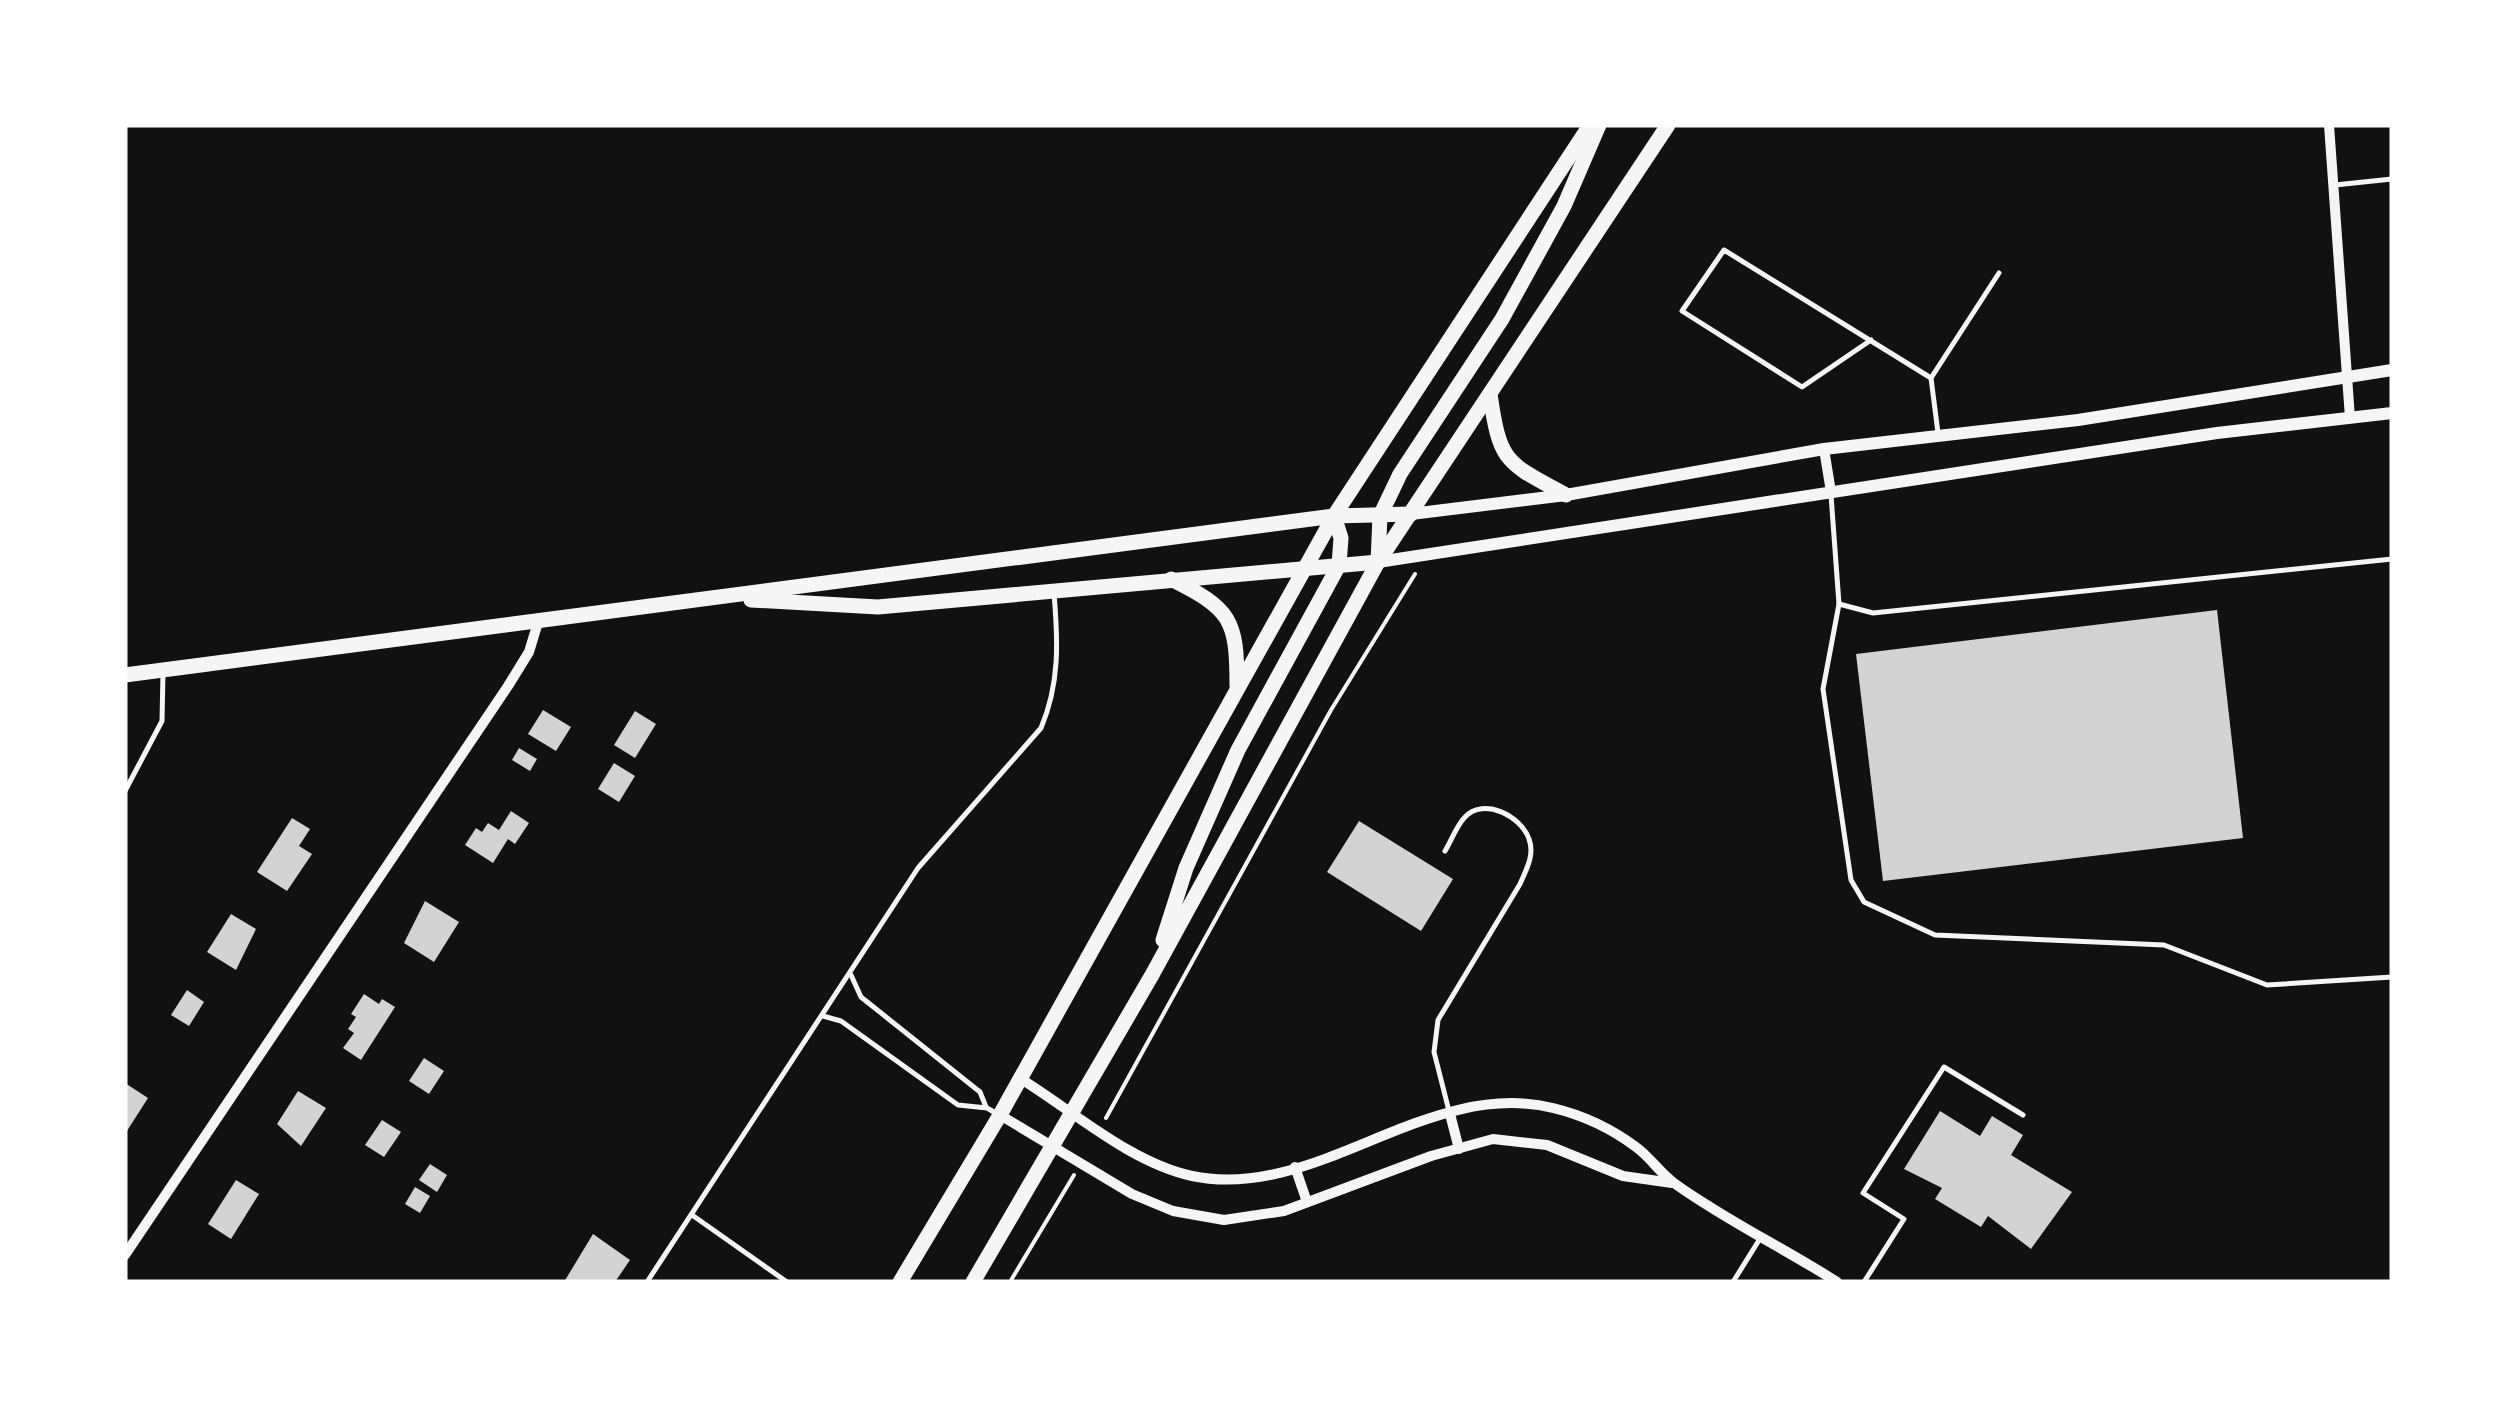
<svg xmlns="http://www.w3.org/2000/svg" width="2517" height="1407" font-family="'Public Sans',sans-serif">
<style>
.building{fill:#d3d3d3}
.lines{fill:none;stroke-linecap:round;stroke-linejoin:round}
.path{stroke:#f5f5f5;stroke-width:4}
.service{stroke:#f5f5f5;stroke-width:5}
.minor{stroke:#f5f5f5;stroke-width:10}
.tertiary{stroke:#f5f5f5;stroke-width:12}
.primary{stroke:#f5f5f5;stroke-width:15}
</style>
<rect width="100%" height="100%" fill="#111"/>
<!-- building -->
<g class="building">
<path d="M 2217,610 L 2243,838 L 1883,881 L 1856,654 Z"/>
<path d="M 543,710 L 571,727 L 556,751 L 528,734 Z"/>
<path d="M 635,711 L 656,724 L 635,758 L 614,745 Z"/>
<path d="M 519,748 L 537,759 L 530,771 L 512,760 Z"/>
<path d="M 614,763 L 635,776 L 619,802 L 598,789 Z"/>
<path d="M 511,811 L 529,823 L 515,844 L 508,839 L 493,863 L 465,845 L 476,828 L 482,832 L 488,823 L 499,830 Z"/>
<path d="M 292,818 L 310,829 L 299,846 L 312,854 L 287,891 L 257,872 Z"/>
<path d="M 1359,821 L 1453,879 L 1421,931 L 1327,872 Z"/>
<path d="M 425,901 L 459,922 L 434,962 L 404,943 Z"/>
<path d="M 231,914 L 256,929 L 236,970 L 207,952 Z"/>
<path d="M 187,990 L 204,1002 L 189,1026 L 171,1015 Z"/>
<path d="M 364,994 L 379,1004 L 382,999 L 395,1007 L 361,1060 L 343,1048 L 354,1033 L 348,1029 L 356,1017 L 351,1014 Z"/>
<path d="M 424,1058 L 444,1071 L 429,1094 L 409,1081 Z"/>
<path d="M 125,1083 L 148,1098 L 125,1134 Z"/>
<path d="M 298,1091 L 326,1108 L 301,1146 L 277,1124 Z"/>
<path d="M 1940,1111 L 1980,1136 L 1992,1116 L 2023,1135 L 2011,1155 L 2072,1192 L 2031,1249 L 1988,1216 L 1981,1227 L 1935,1199 L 1942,1188 L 1904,1169 Z"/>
<path d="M 382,1120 L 401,1132 L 384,1157 L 365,1145 Z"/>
<path d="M 430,1164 L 447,1175 L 437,1192 L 419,1180 Z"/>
<path d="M 236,1180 L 259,1194 L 231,1239 L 208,1224 Z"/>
<path d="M 415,1187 L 430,1196 L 420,1213 L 405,1204 Z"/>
<path d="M 593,1234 L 630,1260 L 615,1282 L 564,1282 Z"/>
</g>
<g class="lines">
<!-- path -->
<g class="path">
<path d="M 1106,1118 L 1331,710 L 1415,574"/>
<path d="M 1010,1282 L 1074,1175"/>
</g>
<!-- service -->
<g class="service">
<path d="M 2335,185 L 2392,179"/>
<path d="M 1871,340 L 1802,387 L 1682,311 L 1724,250 L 1931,378"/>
<path d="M 1938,433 L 1931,378 L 1999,273"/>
<path d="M 1831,495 L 1839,604 L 1823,689 L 1851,880 L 1864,902 L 1935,935 L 2164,945 L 2267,985 L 2392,977"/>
<path d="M 1839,604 L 1873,613 L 2392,559"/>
<path d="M 125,791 L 162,721 L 163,673"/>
<path d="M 1445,851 C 1451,841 1457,825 1465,817 C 1484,797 1521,816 1529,839 C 1535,855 1526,870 1520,884 L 1438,1020 L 1434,1052 L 1449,1111"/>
<path d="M 851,975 L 861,997 L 980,1092 L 986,1107"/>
<path d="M 823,1016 L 841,1021 L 958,1105 L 987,1108 L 999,1115"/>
<path d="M 692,1215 L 787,1282"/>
<path d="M 647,1282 L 918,868 L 1041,728 C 1060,683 1058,641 1054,593"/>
<path d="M 1733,1282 L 1761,1237"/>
<path d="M 1864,1282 L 1904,1219 L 1863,1193 L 1944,1067 L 2023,1115"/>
</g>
<!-- minor -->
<g class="minor">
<path d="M 2329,125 L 2350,418"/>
<path d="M 1824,449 L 1831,492"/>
<path d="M 1021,1079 C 1073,1111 1131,1163 1192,1176 C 1317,1202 1427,1077 1553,1108 C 1582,1115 1612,1129 1636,1147 C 1650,1157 1660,1173 1674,1183 C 1725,1220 1784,1248 1837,1282"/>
<path d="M 1450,1114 L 1459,1149"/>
<path d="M 1000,1115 L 1132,1194 L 1173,1211 L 1224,1220 L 1284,1211 L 1431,1156 L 1493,1139 L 1547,1145 L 1623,1176 L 1672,1183"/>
<path d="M 1295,1167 L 1307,1202"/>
<path d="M 125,1255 L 508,686 L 529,652 L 539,619"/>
</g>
<!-- tertiary -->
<g class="tertiary">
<path d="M 1411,514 L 1566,495 L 1824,449 L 2078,420 L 2392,370"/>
<path d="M 1378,562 L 2217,433 L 2392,413"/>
</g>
<!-- primary -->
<g class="primary">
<path d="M 1490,394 C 1500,464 1506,462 1566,495"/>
<path d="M 1378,562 L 1380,516 L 1400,474 L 1502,319 L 1564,206 L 1599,125"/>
<path d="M 1171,579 C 1231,609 1237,619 1237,686"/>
<path d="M 751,600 L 878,607 L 1378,562"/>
<path d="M 125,675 L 1334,516 L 1411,514"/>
<path d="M 1163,940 L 1186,868 L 1238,750 L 1339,565 L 1341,538 L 1334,516"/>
<path d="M 900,1282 L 1000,1115 L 1334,516 L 1590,125"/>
<path d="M 973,1282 L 1152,975 L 1378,562 L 1668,125"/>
</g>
</g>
<!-- border -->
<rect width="2517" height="1407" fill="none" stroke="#ffffff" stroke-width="255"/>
</svg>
